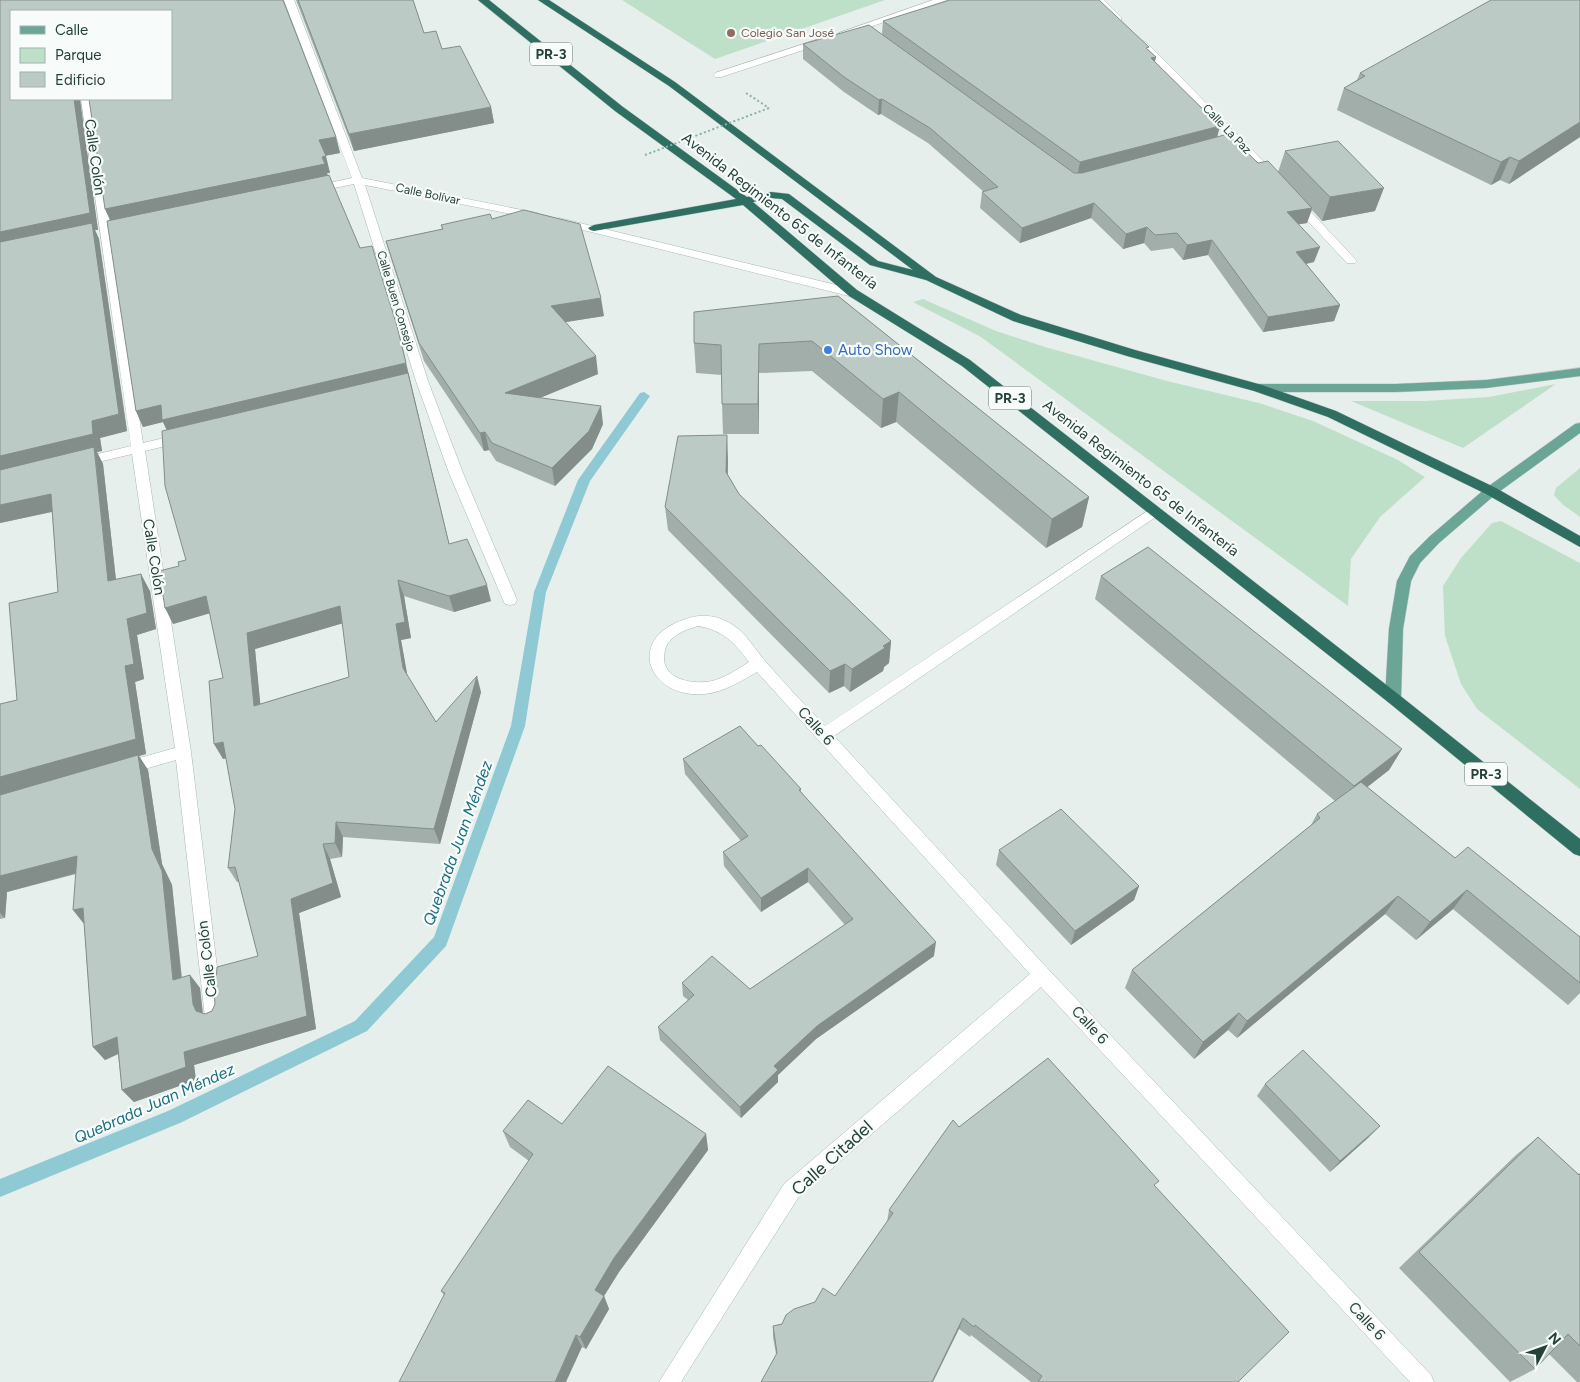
<svg xmlns="http://www.w3.org/2000/svg" width="1580" height="1382" font-family="Figtree,sans-serif">
<style>
.green{fill:#bfe0c8}
.lines{fill:none;stroke-linecap:round;stroke-linejoin:round}
.stream{fill:#8ec9d4;fill-rule:evenodd}
.minor-casing{stroke:#a8b8b2;stroke-width:1}
.major-casing{stroke:#c2cac8;stroke-width:1}
.highway-casing{stroke:#c2cac8;stroke-width:1}
.path{stroke:#86b3a5;stroke-width:2;stroke-dasharray:2 2.5;stroke-linecap:butt}
.minor{fill:#fff;fill-rule:evenodd}
.major{fill:#6aa596;fill-rule:evenodd}
.highway{fill:#2f6f62;fill-rule:evenodd}
.path-bridge{stroke:#86b3a5;stroke-width:2;stroke-dasharray:2 2.5;stroke-linecap:butt}
.wall{fill:#a1aea9;fill-rule:evenodd}
.shaded-wall{fill:#838d89}
.building{fill:#bbcac4;stroke:#838d89;fill-rule:evenodd}
.education-dot{fill:#8d6e63;stroke:#f7fbf9;stroke-width:2}
.shop-dot{fill:#3f7fe0;stroke:#f7fbf9;stroke-width:2}
.labels{text-anchor:middle;stroke-width:4.5;stroke-linejoin:round;paint-order:stroke}
.far-education-label{font-size:12px;fill:#785e54;stroke:#f7fbf9;text-anchor:start}
.far-street-label{font-size:12px;fill:#24423a;stroke:#f7fbf9}
.shield{fill:#f7fbf9;stroke:#637a73;stroke-width:1}
.shield-label{font-size:14px;font-weight:bold;fill:#24423a}
.street-label{font-size:15px;fill:#24423a;stroke:#f7fbf9}
.shop-label{font-size:15px;fill:#366cbe;stroke:#f7fbf9;text-anchor:start}
.water-label{font-size:16px;font-style:italic;fill:#1c6f80;stroke:#f7fbf9}
.near-street-label{font-size:18px;fill:#24423a;stroke:#f7fbf9}
</style>
<rect width="100%" height="100%" fill="#e6efeb"/>
<!-- green -->
<g class="green">
<path d="M 622,0 L 885,0 L 715,59 Z"/>
<path d="M 923,299 L 996,331 L 1045,347 L 1167,381 L 1259,403 L 1313,421 L 1398,460 L 1425,477 L 1380,517 L 1351,559 L 1348,606 L 981,337 L 913,302 Z"/>
<path d="M 1556,384 L 1463,448 L 1351,401 L 1425,401 L 1489,397 Z"/>
<path d="M 1580,468 L 1580,517 L 1562,504 L 1554,495 L 1556,488 Z"/>
<path d="M 1501,521 L 1580,563 L 1580,789 L 1477,709 L 1461,684 L 1445,636 L 1443,586 L 1461,558 L 1492,523 Z"/>
</g>
<g class="lines">
<!-- stream -->
<path class="stream" d="M 644,392 L 650,396 L 590,481 L 546,592 L 525,726 L 446,946 L 367,1031 L 180,1123 L 0,1197 L 0,1179 L 168,1111 L 355,1021 L 434,937 L 511,726 L 534,592 L 578,480 L 640,393 Z"/>
<!-- minor casing -->
<g class="minor-casing">
<g id="minor">
<path d="M 284,0 L 294,0 L 362,178 L 537,213 L 542,216 L 537,219 L 365,185 L 428,381 L 463,473 L 517,600 L 515,604 L 510,605 L 505,604 L 503,600 L 449,473 L 416,381 L 354,184 L 315,192 L 310,189 L 311,187 L 352,178 Z"/>
<path d="M 933,0 L 947,0 L 847,35 L 841,35 L 839,33 Z"/>
<path d="M 1094,0 L 1104,0 L 1121,17 L 1121,21 L 1115,21 Z"/>
<path d="M 822,38 L 825,39 L 825,43 L 721,77 L 715,77 L 713,75 L 715,73 Z"/>
<path d="M 1143,41 L 1146,42 L 1277,175 L 1278,177 L 1277,179 L 1269,179 L 1140,46 L 1138,44 Z"/>
<path d="M 81,99 L 91,99 L 143,443 L 181,434 L 187,438 L 186,441 L 145,451 L 191,752 L 223,1017 L 220,1023 L 214,1025 L 208,1023 L 205,1017 L 176,760 L 124,775 L 118,774 L 116,769 L 118,764 L 175,748 L 132,454 L 82,466 L 77,465 L 75,462 L 77,459 L 131,446 Z"/>
<path d="M 1296,199 L 1300,200 L 1355,259 L 1357,261 L 1355,263 L 1347,263 L 1292,204 L 1291,202 L 1292,200 Z"/>
<path d="M 559,218 L 853,289 L 859,293 L 853,297 L 555,223 L 553,221 Z"/>
<path d="M 1155,506 L 1160,508 L 1162,511 L 1160,514 L 834,736 L 1048,969 L 1431,1375 L 1434,1382 L 1410,1382 L 1041,987 L 798,1198 L 681,1382 L 659,1382 L 784,1184 L 1030,974 L 757,672 C 741,681 724,692 705,694 C 649,699 625,640 683,620 C 701,613 717,615 733,625 C 747,634 755,650 766,662 C 785,684 805,705 825,726 ZM 698,626 C 723,630 735,643 749,662 C 738,669 725,678 712,681 C 694,685 663,680 664,657 C 665,651 665,647 669,642 C 676,633 688,629 698,626 Z"/>
</g>
</g>
<!-- major casing -->
<g class="major-casing">
<g id="major">
<path d="M 1580,368 L 1580,376 L 1486,388 L 1396,392 L 1258,392 L 1252,388 L 1258,384 L 1396,384 L 1486,380 Z"/>
<path d="M 1580,423 L 1580,433 L 1496,494 L 1439,543 L 1420,563 L 1411,581 L 1403,629 L 1401,698 L 1398,702 L 1393,704 L 1388,702 L 1385,698 L 1389,629 L 1397,581 L 1410,556 L 1429,537 L 1486,488 L 1575,424 Z"/>
</g>
</g>
<!-- highway casing -->
<g class="highway-casing">
<path id="highway" d="M 478,0 L 489,0 L 623,107 L 747,197 L 771,192 L 789,194 L 878,261 L 913,270 L 669,86 L 538,0 L 549,0 L 675,82 L 936,277 L 1021,315 L 1135,350 L 1262,385 L 1336,411 L 1496,488 L 1580,536 L 1580,547 L 1486,494 L 1328,417 L 1254,391 L 1127,356 L 1013,321 L 926,280 L 870,265 L 782,199 L 771,198 L 753,202 L 857,290 L 970,360 L 1398,694 L 1580,839 L 1580,856 L 1574,854 L 1388,702 L 962,366 L 849,296 L 743,205 L 594,231 L 590,230 L 588,228 L 594,225 L 736,199 L 615,111 Z"/>
</g>
<!-- path -->
<path class="path" d="M 746,93 L 769,108"/>
<!-- minor -->
<use href="#minor" class="minor"/>
<!-- major -->
<use href="#major" class="major"/>
<!-- highway -->
<use href="#highway" class="highway"/>
<!-- path-bridge -->
<path class="path-bridge" d="M 645,155 L 769,108"/>
</g>
<!-- wall -->
<g class="wall">
<path d="M 0,0 L 336,137 L 340,153 L 325,156 L 330,173 L 327,173 L 401,341 L 449,544 L 491,601 L 454,612 L 404,596 L 411,638 L 401,640 L 407,675 L 436,722 L 481,692 L 440,844 L 343,837 L 342,857 L 330,859 L 341,897 L 299,913 L 316,1029 L 194,1065 L 196,1080 L 134,1102 L 122,1090 L 118,1054 L 105,1060 L 93,1047 L 84,924 L 76,874 L 7,892 L 5,918 L 0,919 L 0,704 L 17,700 L 58,592 L 52,512 L 0,523 ZM 11,11 L 171,99 L 105,209 L 110,220 L 136,411 L 143,427 L 163,422 L 167,430 L 186,560 L 179,566 L 173,624 L 210,613 L 223,678 L 223,759 L 226,758 L 235,809 L 228,868 L 237,882 L 239,882 L 258,956 L 215,993 L 215,1004 L 212,1011 L 205,1014 L 203,1013 L 200,988 L 190,975 L 182,978 L 172,885 L 162,864 L 148,770 L 139,756 L 146,754 L 135,682 L 144,679 L 137,635 L 156,629 L 150,591 L 116,580 L 103,464 L 97,452 L 102,451 L 100,438 L 127,431 L 99,239 L 95,230 L 98,230 L 79,99 ZM 343,623 L 349,677 L 260,704 L 255,649 Z"/>
<path d="M 296,0 L 413,0 L 424,33 L 442,49 L 491,107 L 494,123 L 354,151 Z"/>
<path d="M 883,21 L 1149,50 L 1155,63 L 1220,126 L 1217,137 L 1258,163 L 1278,172 L 1285,151 L 1375,211 L 1322,221 L 1312,210 L 1307,223 L 1299,224 L 1314,262 L 1306,264 L 1340,305 L 1334,321 L 1263,332 L 1208,255 L 1183,260 L 1173,248 L 1151,251 L 1144,243 L 1123,249 L 1091,218 L 1020,243 L 980,208 L 982,192 L 984,192 L 928,143 L 881,114 L 878,115 L 844,92 L 803,59 L 803,44 L 882,34 Z"/>
<path d="M 1360,73 L 1580,137 L 1509,184 L 1500,180 L 1491,185 L 1337,110 L 1344,88 L 1357,80 Z"/>
<path d="M 492,219 L 604,316 L 565,322 L 598,374 L 540,398 L 603,424 L 592,449 L 555,486 L 496,461 L 489,450 L 484,451 L 424,361 L 391,258 L 386,241 L 442,229 L 441,225 Z"/>
<path d="M 838,296 L 1089,497 L 1082,527 L 1046,548 L 896,422 L 881,428 L 812,371 L 759,373 L 759,434 L 723,434 L 722,404 L 722,375 L 696,373 L 694,343 Z"/>
<path d="M 728,459 L 728,475 L 739,494 L 891,641 L 889,663 L 884,667 L 883,671 L 850,692 L 844,686 L 829,693 L 668,530 L 665,507 Z"/>
<path d="M 1101,576 L 1402,749 L 1389,770 L 1367,787 L 1455,858 L 1580,937 L 1580,993 L 1568,1005 L 1453,909 L 1416,940 L 1385,914 L 1237,1038 L 1228,1030 L 1194,1059 L 1125,988 L 1132,970 L 1311,825 L 1317,814 L 1335,801 L 1095,599 Z"/>
<path d="M 758,746 L 801,789 L 801,792 L 934,956 L 816,1039 L 778,1075 L 778,1082 L 741,1118 L 660,1040 L 658,1027 L 688,1000 L 683,996 L 682,983 L 750,989 L 845,925 L 808,882 L 761,912 L 724,866 L 723,852 L 741,841 L 685,774 L 683,759 Z"/>
<path d="M 999,850 L 1139,886 L 1134,900 L 1071,945 L 996,865 Z"/>
<path d="M 1265,1084 L 1369,1137 L 1330,1172 L 1257,1096 Z"/>
<path d="M 562,1124 L 706,1134 L 708,1150 L 619,1272 L 604,1296 L 609,1309 L 586,1349 L 582,1347 L 444,1295 L 441,1291 L 529,1161 L 510,1147 L 503,1131 Z"/>
<path d="M 959,1127 L 1155,1186 L 1238,1382 L 1031,1382 L 971,1335 L 970,1337 L 959,1329 L 776,1354 L 773,1337 L 773,1326 L 782,1324 L 835,1296 L 887,1222 L 889,1210 Z"/>
<path d="M 1538,1137 L 1578,1174 L 1580,1173 L 1580,1382 L 1577,1382 L 1549,1354 L 1535,1369 L 1510,1382 L 1399,1268 L 1516,1155 Z"/>
</g>
<!-- shaded-wall -->
<g class="shaded-wall">
<path d="M 1156,57 L 1153,72 L 1151,58 Z"/>
<path d="M 74,99 L 80,99 L 98,230 L 95,230 L 99,239 L 127,431 L 100,438 L 102,451 L 97,452 L 103,464 L 118,598 L 108,581 L 95,453 L 0,475 L 0,232 Z"/>
<path d="M 882,99 L 881,114 L 878,115 L 879,100 Z"/>
<path d="M 491,107 L 494,123 L 354,151 L 349,134 Z"/>
<path d="M 1580,122 L 1580,137 L 1509,184 L 1519,161 Z"/>
<path d="M 1220,126 L 1216,141 L 1077,178 L 1080,162 Z"/>
<path d="M 336,137 L 340,153 L 323,156 L 319,140 Z"/>
<path d="M 326,156 L 330,173 L 327,173 L 329,181 L 113,226 L 105,209 Z"/>
<path d="M 1510,157 L 1500,180 L 1491,185 L 1501,162 Z"/>
<path d="M 1384,188 L 1375,211 L 1322,221 L 1330,197 Z"/>
<path d="M 1094,203 L 1091,218 L 1020,243 L 1022,228 Z"/>
<path d="M 1312,208 L 1307,223 L 1282,227 L 1287,212 Z"/>
<path d="M 1147,227 L 1144,243 L 1123,249 L 1126,234 Z"/>
<path d="M 1212,240 L 1208,255 L 1183,260 L 1187,245 Z"/>
<path d="M 1320,247 L 1314,262 L 1291,267 L 1296,252 Z"/>
<path d="M 601,298 L 604,316 L 554,324 L 551,306 Z"/>
<path d="M 1340,305 L 1334,321 L 1263,332 L 1268,317 Z"/>
<path d="M 397,326 L 453,560 L 169,435 L 163,422 L 143,427 L 136,411 Z"/>
<path d="M 759,344 L 759,434 L 758,404 Z"/>
<path d="M 596,356 L 598,374 L 508,411 L 505,393 Z"/>
<path d="M 899,392 L 896,422 L 881,428 L 883,399 Z"/>
<path d="M 601,406 L 603,424 L 592,449 L 555,486 L 552,468 Z"/>
<path d="M 485,432 L 489,450 L 484,451 L 480,433 Z"/>
<path d="M 727,435 L 728,459 L 727,496 L 726,472 Z"/>
<path d="M 51,494 L 60,510 L 0,523 L 0,505 Z"/>
<path d="M 1089,497 L 1082,527 L 1046,548 L 1052,519 Z"/>
<path d="M 141,574 L 150,591 L 156,629 L 137,635 L 144,679 L 135,682 L 146,754 L 139,756 L 148,770 L 162,864 L 172,885 L 183,993 L 173,980 L 162,871 L 0,795 L 0,777 L 125,666 L 127,619 Z"/>
<path d="M 398,580 L 404,596 L 411,638 L 401,640 L 409,684 L 403,668 L 396,624 Z"/>
<path d="M 487,585 L 491,601 L 454,612 L 449,596 Z"/>
<path d="M 206,596 L 214,612 L 173,624 L 165,608 Z"/>
<path d="M 340,606 L 347,622 L 255,649 L 262,721 L 254,706 L 247,633 Z"/>
<path d="M 891,641 L 889,663 L 884,667 L 883,671 L 850,692 L 852,669 Z"/>
<path d="M 845,664 L 844,686 L 829,693 L 830,671 Z"/>
<path d="M 477,676 L 481,692 L 440,844 L 434,829 Z"/>
<path d="M 223,742 L 232,757 L 223,759 L 214,744 Z"/>
<path d="M 1402,749 L 1389,770 L 1342,807 L 1354,786 Z"/>
<path d="M 336,822 L 343,837 L 342,857 L 335,843 Z"/>
<path d="M 323,844 L 330,859 L 341,897 L 299,913 L 316,1029 L 194,1065 L 196,1080 L 134,1102 L 122,1090 L 184,1052 L 307,1016 L 291,899 Z"/>
<path d="M 77,856 L 88,870 L 7,892 L 5,918 L 0,913 L 0,876 Z"/>
<path d="M 808,868 L 808,882 L 761,912 L 761,898 Z"/>
<path d="M 1139,886 L 1134,900 L 1071,945 L 1075,931 Z"/>
<path d="M 1467,890 L 1453,909 L 1416,940 L 1430,922 Z"/>
<path d="M 1398,896 L 1385,914 L 1237,1038 L 1247,1021 Z"/>
<path d="M 83,908 L 84,924 L 73,910 Z"/>
<path d="M 936,942 L 934,956 L 816,1039 L 778,1075 L 778,1082 L 741,1118 L 740,1107 L 774,1066 L 817,1026 Z"/>
<path d="M 190,975 L 200,988 L 203,1017 L 196,1011 L 193,1004 Z"/>
<path d="M 1239,1013 L 1228,1030 L 1194,1059 L 1203,1042 Z"/>
<path d="M 117,1037 L 129,1049 L 105,1060 L 93,1047 Z"/>
<path d="M 1380,1126 L 1369,1137 L 1330,1172 L 1340,1161 Z"/>
<path d="M 706,1134 L 708,1150 L 619,1272 L 604,1296 L 609,1309 L 586,1349 L 580,1337 L 595,1290 L 614,1258 Z"/>
<path d="M 963,1318 L 959,1329 L 933,1382 L 932,1382 Z"/>
<path d="M 576,1335 L 582,1347 L 566,1382 L 555,1382 Z"/>
</g>
<!-- building -->
<g class="building">
<path d="M 0,0 L 283,0 L 336,137 L 319,140 L 326,156 L 322,157 L 325,164 L 105,209 L 89,99 L 171,99 L 171,11 L 11,11 L 11,99 L 74,99 L 90,213 L 0,232 Z"/>
<path d="M 298,0 L 413,0 L 424,33 L 436,31 L 442,49 L 460,46 L 491,107 L 349,134 Z"/>
<path d="M 950,0 L 1099,0 L 1149,47 L 1146,48 L 1156,57 L 1151,58 L 1220,126 L 1080,162 L 883,21 Z"/>
<path d="M 1491,0 L 1580,0 L 1580,122 L 1519,161 L 1510,157 L 1501,162 L 1344,88 L 1365,76 L 1360,73 Z"/>
<path d="M 869,25 L 1074,173 L 1082,173 L 1228,134 L 1258,163 L 1268,161 L 1312,208 L 1287,212 L 1320,247 L 1296,252 L 1340,305 L 1268,317 L 1212,240 L 1187,245 L 1177,233 L 1155,235 L 1147,227 L 1126,234 L 1094,203 L 1022,228 L 982,192 L 998,187 L 930,128 L 882,99 L 879,100 L 844,77 L 803,44 Z"/>
<path d="M 1338,141 L 1384,188 L 1330,197 L 1285,151 Z"/>
<path d="M 329,175 L 360,248 L 372,246 L 397,326 L 406,363 L 162,420 L 161,405 L 136,411 L 107,221 Z"/>
<path d="M 524,210 L 580,224 L 601,298 L 551,306 L 596,356 L 505,393 L 601,406 L 589,431 L 552,468 L 492,443 L 485,432 L 480,433 L 419,343 L 386,241 L 443,229 L 441,225 L 490,214 L 492,219 Z"/>
<path d="M 92,223 L 119,414 L 92,421 L 93,434 L 0,456 L 0,242 Z"/>
<path d="M 838,296 L 1089,497 L 1052,519 L 899,392 L 883,399 L 812,341 L 759,344 L 758,404 L 722,404 L 721,345 L 694,343 L 694,312 Z"/>
<path d="M 408,373 L 449,544 L 467,539 L 487,585 L 449,596 L 398,580 L 405,622 L 396,624 L 403,668 L 436,722 L 477,676 L 434,829 L 336,822 L 335,843 L 323,844 L 333,883 L 291,899 L 307,1016 L 184,1052 L 186,1067 L 122,1090 L 117,1037 L 93,1047 L 83,908 L 73,910 L 77,856 L 0,876 L 0,795 L 138,755 L 152,849 L 162,871 L 173,980 L 190,975 L 193,1004 L 196,1011 L 205,1014 L 212,1011 L 215,1004 L 214,991 L 215,993 L 217,967 L 258,956 L 235,867 L 228,868 L 235,809 L 223,742 L 214,744 L 209,681 L 223,678 L 206,596 L 165,608 L 159,571 L 179,566 L 178,562 L 186,560 L 165,486 L 162,431 ZM 340,606 L 349,677 L 254,706 L 247,633 Z"/>
<path d="M 727,435 L 726,472 L 739,494 L 891,641 L 883,646 L 885,648 L 852,669 L 845,664 L 830,671 L 665,507 L 678,436 Z"/>
<path d="M 94,447 L 108,581 L 141,574 L 147,613 L 127,619 L 134,664 L 125,666 L 136,739 L 0,777 L 0,704 L 17,700 L 9,603 L 58,592 L 51,494 L 0,505 L 0,470 Z"/>
<path d="M 1148,547 L 1402,749 L 1354,786 L 1101,576 Z"/>
<path d="M 740,726 L 758,746 L 761,745 L 801,789 L 799,790 L 936,942 L 817,1026 L 774,1066 L 778,1070 L 740,1107 L 658,1027 L 694,995 L 682,983 L 712,956 L 750,989 L 853,919 L 808,868 L 761,898 L 723,852 L 748,836 L 683,759 Z"/>
<path d="M 1361,782 L 1455,858 L 1468,847 L 1580,937 L 1580,983 L 1467,890 L 1430,922 L 1398,896 L 1247,1021 L 1239,1013 L 1203,1042 L 1132,970 L 1320,818 L 1317,814 Z"/>
<path d="M 1061,809 L 1139,886 L 1075,931 L 999,850 Z"/>
<path d="M 1303,1050 L 1380,1126 L 1340,1161 L 1265,1084 Z"/>
<path d="M 1048,1058 L 1159,1181 L 1154,1185 L 1289,1332 L 1238,1382 L 1038,1382 L 1042,1376 L 975,1325 L 974,1327 L 963,1318 L 932,1382 L 761,1382 L 777,1353 L 773,1326 L 782,1324 L 786,1315 L 794,1309 L 815,1302 L 823,1288 L 835,1296 L 893,1213 L 889,1210 L 953,1120 L 959,1127 Z"/>
<path d="M 608,1066 L 706,1134 L 614,1258 L 595,1290 L 604,1296 L 580,1337 L 576,1335 L 555,1382 L 399,1382 L 445,1293 L 441,1291 L 533,1154 L 503,1131 L 528,1100 L 562,1124 Z"/>
<path d="M 1538,1137 L 1579,1175 L 1580,1174 L 1580,1346 L 1568,1334 L 1535,1369 L 1419,1252 Z"/>
</g>
<!-- markers -->
<circle class="education-dot" cx="731" cy="33" r="5"/>
<circle class="shop-dot" cx="828" cy="350" r="5"/>
<g class="labels">
<!-- far-education labels -->
<g class="far-education-label">
<text x="741" y="37">Colegio San José</text>
</g>
<!-- far-street labels -->
<g class="far-street-label">
<text transform="translate(1227 129) rotate(46)" y="4">Calle La Paz</text>
<text transform="translate(428 194) rotate(12)" y="4">Calle Bolívar</text>
<text transform="translate(396 301) rotate(73)" y="4">Calle Buen Consejo</text>
</g>
<!-- shield labels -->
<g class="shield">
<rect x="530" y="42.5" width="42" height="23" rx="4"/>
<rect x="989" y="386.5" width="42" height="23" rx="4"/>
<rect x="1465" y="762.5" width="42" height="23" rx="4"/>
</g>
<g class="shield-label">
<text x="551" y="59">PR-3</text>
<text x="1010" y="403">PR-3</text>
<text x="1486" y="779">PR-3</text>
</g>
<!-- street labels -->
<g class="street-label">
<text transform="translate(95 157) rotate(82)" y="5">Calle Colón</text>
<text transform="translate(780 211) rotate(38)" y="5">Avenida Regimiento 65 de Infantería</text>
<text transform="translate(1141 478) rotate(38)" y="5">Avenida Regimiento 65 de Infantería</text>
<text transform="translate(154 557) rotate(81)" y="5">Calle Colón</text>
<text transform="translate(816 726) rotate(48)" y="5">Calle 6</text>
<text transform="translate(207 959) rotate(-97)" y="5">Calle Colón</text>
<text transform="translate(1090 1025) rotate(47)" y="5">Calle 6</text>
<text transform="translate(1367 1321) rotate(47)" y="5">Calle 6</text>
</g>
<!-- shop labels -->
<g class="shop-label">
<text x="838" y="355">Auto Show</text>
</g>
<!-- water labels -->
<g class="water-label">
<text transform="translate(457 843) rotate(-70)" y="6">Quebrada Juan Méndez</text>
<text transform="translate(154 1103) rotate(-24)" y="6">Quebrada Juan Méndez</text>
</g>
<!-- near-street labels -->
<g class="near-street-label">
<text transform="translate(832 1158) rotate(-42)" y="6">Calle Citadel</text>
</g>
</g>
<!-- legend -->
<rect x="10" y="10" width="162" height="90" fill="#f7fbf9" stroke="#a3b1ad"/>
<rect x="20" y="26" width="25" height="8" fill="#6aa596" stroke="#a3b1ad"/>
<text x="55" y="35" font-size="15" fill="#24423a">Calle</text>
<rect x="20" y="48" width="25" height="15" fill="#bfe0c8" stroke="#a3b1ad"/>
<text x="55" y="60" font-size="15" fill="#24423a">Parque</text>
<rect x="20" y="72" width="25" height="15" fill="#bbcac4" stroke="#a3b1ad"/>
<text x="55" y="85" font-size="15" fill="#24423a">Edificio</text>
<!-- north arrow -->
<g transform="translate(1545 1347) rotate(49)" stroke="#f7fbf9" stroke-width="4" paint-order="stroke">
<path d="M0-4L9 19L0 12L-9 19Z" fill="#24423a"/>
<text y="-8" font-size="14" font-weight="bold" text-anchor="middle" fill="#24423a">N</text>
</g>
</svg>
